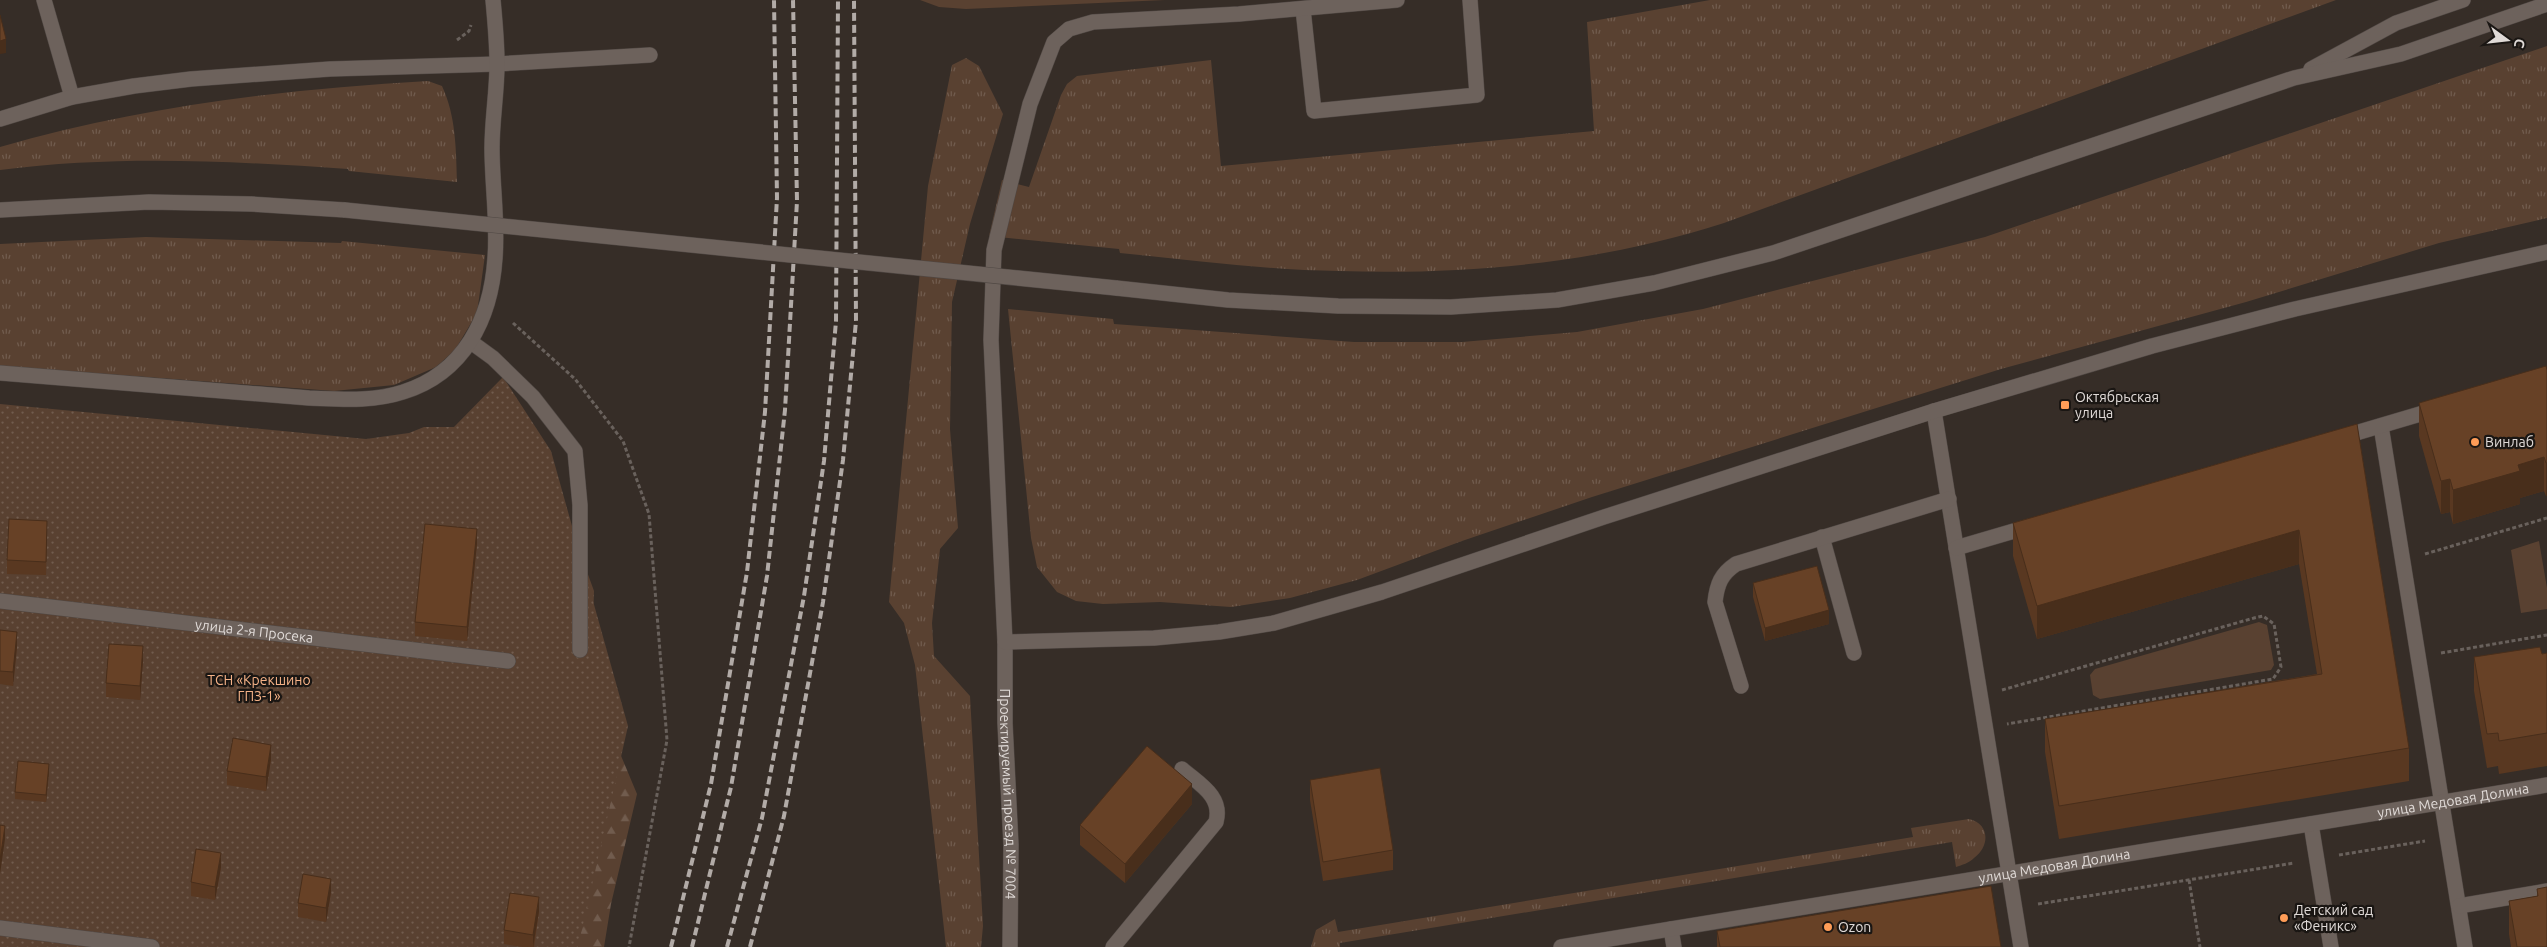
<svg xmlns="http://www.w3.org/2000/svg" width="2547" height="947" font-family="Ubuntu,sans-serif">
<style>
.grass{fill:url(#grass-tufts)}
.forest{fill:url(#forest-firs)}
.park{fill:#594131}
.garden{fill:url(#garden-dots)}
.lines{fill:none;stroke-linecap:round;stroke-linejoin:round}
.service-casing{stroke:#504844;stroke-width:16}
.minor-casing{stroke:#504844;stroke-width:16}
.tertiary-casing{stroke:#504844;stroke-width:16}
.secondary-casing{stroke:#504844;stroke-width:16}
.path{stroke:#69615c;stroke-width:3;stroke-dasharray:4 2.5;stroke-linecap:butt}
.service{stroke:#6d625c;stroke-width:15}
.minor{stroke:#6d625c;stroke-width:15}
.tertiary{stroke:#6d625c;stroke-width:15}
.secondary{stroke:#6d625c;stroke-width:15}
.rail{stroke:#b2aba7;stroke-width:4;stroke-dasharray:8 4;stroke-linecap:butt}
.secondary-bridge-casing{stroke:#504844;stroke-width:16;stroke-linecap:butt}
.secondary-bridge{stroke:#6d625c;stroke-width:15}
.wall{fill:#593821}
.shaded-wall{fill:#482e1b}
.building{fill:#674126;stroke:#482e1b}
.poi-dot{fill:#fe9c57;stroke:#1a1613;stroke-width:2}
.labels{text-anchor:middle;stroke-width:4.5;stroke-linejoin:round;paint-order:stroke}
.poi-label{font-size:14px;fill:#e0dad7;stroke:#1a1613;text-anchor:start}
.street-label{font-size:14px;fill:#e0dad7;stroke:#1a1613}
.park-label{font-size:14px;fill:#f5b287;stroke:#1a1613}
</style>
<defs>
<pattern id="grass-tufts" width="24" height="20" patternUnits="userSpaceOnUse" patternTransform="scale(1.25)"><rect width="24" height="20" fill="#594131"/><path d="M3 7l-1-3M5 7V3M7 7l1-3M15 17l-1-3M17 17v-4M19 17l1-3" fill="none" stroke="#715c4e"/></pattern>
<pattern id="forest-firs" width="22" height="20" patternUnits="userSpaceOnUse" patternTransform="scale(1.25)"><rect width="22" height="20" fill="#594131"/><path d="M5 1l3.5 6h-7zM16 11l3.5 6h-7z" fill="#715c4e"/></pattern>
<pattern id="garden-dots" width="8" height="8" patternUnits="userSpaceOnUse" patternTransform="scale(1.25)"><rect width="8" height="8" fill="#594131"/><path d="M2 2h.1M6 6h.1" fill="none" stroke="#715c4e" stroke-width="1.8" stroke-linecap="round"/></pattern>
</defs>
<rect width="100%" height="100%" fill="#362d27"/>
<!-- grass -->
<g class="grass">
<path d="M 1710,0 L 2336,0 L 1724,223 C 1599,263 1470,275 1339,271 C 1266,270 1193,260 1120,253 L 1119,249 L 989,236 L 1002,180 L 1029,187 L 1061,95 L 1067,84 L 1077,76 L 1211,60 L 1221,166 L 1594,131 L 1587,22 Z"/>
<path d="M 2547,46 L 2547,218 L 2439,243 L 2246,302 L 2001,369 L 1592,497 L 1462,541 L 1357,580 L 1290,598 L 1231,607 L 1160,602 L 1103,604 L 1076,601 L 1057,592 L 1037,567 L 1031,538 L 1008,309 L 1113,319 L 1114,324 L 1354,342 L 1462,342 L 1577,332 L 1703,309 L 1985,237 Z"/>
<path d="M 966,58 L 979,66 L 1003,114 L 970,224 L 952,302 L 950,429 L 958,528 L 940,549 L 932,623 L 934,656 L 970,696 L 983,926 L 981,947 L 946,947 L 915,665 L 904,623 L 889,602 L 928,186 L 952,65 Z"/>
<path d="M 428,81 L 442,86 C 456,116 456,149 457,182 L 349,171 L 348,169 C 232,161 116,155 0,170 L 0,147 C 139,107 285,89 428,81 Z"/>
<path d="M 146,237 L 341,243 L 342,241 L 485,255 L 477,313 L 455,350 L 436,367 L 394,385 L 334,391 L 0,366 L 0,244 Z"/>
<path d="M 1969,819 C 1990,824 1990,846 1974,858 C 1969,863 1962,865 1956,867 L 1952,842 L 1340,943 L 1340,947 L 1311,947 L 1316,930 L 1335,919 L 1338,932 L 1913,837 L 1911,828 Z"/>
</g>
<!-- forest -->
<path class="forest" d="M 574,536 L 594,591 L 591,684 L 637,794 L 611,904 L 604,947 L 574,947 Z"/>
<!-- park -->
<g class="park">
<path d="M 920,0 L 1165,0 L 966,9 L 939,7 Z"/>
<path d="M 2539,541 L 2547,588 L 2547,609 L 2521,613 L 2511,550 Z"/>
<path d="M 2259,622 L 2267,625 L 2274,665 L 2271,670 L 2100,699 L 2093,695 L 2090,675 L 2095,669 Z"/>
</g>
<!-- garden -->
<path class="garden" d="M 503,377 L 551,451 L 628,726 L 578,947 L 0,947 L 0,404 L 366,439 L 409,433 L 424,427 L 454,427 Z"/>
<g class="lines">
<!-- service casing -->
<g class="service-casing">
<g id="service">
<path d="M 44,0 L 72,97"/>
<path d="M 1303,9 L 1314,111 L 1477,95 L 1470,0"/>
<path d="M 497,64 L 650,55"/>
<path d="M 471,342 L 493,358 L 533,397 L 575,451 L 580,505 L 580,650"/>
<path d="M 1934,411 L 2021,947"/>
<path d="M 2381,426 L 2465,947"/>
<path d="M 2339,438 L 2437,409"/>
<path d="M 1822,537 L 1854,653"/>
<path d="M 1956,548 L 2031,526"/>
<path id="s1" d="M 1005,642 L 1005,723 L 1011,845 L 1010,947"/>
<path d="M 1741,686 L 1715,602 C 1717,584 1721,574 1736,564 L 1949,499"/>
<path d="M 2311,824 L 2331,947"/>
<path d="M 2459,906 L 2547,891"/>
<path d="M 1671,929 L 1674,947"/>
<path d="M 1113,947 L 1216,822 C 1223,796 1199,784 1182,769"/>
</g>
</g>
<!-- minor casing -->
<g class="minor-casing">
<g id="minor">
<path id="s2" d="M 0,601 L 508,661"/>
<path d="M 0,928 L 152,947"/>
<path id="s3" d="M 1561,947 L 2547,785"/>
</g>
</g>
<!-- tertiary casing -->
<g class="tertiary-casing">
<g id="tertiary">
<path d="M 1397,0 L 1239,14 L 1093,22 L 1069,29 L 1054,42 L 1030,104 L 994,250 L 991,340 L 1005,642 L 1154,638 L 1219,632 L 1274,623 L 1382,592 L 1604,517 L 1934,411 L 2152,346 L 2295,309 L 2547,252"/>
<path d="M 0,119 L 72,97 L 134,86 L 191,79 L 330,69 L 497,64"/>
<path d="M 0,373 L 309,398 C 339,399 373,402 403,392 C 464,373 491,319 495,258 C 498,222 492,184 492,148 C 492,120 497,92 497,64 C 497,43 495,21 493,0"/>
</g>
</g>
<!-- secondary casing -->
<g class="secondary-casing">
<g id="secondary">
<path d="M 2311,69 L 2396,23 L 2463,0"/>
<path d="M 0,210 L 149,202 L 251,204 L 345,210"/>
<path d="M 1116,288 L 1228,300 L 1338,306 L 1451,307 L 1557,300 L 1654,283 L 1773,253 L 2294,78 L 2401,54 L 2547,4"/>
</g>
</g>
<!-- path -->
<g class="path">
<path d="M 457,40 L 469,31 L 471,25"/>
<path d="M 513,323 L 575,379 L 623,441 L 649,514 L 667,740 L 629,947"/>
<path d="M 2425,554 L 2547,518"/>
<path d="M 2441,653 L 2547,635"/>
<path d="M 2002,690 L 2254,618 L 2263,616 L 2274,624 L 2281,667 L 2273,679 L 2007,724"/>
<path d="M 2339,855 L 2425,841"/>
<path d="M 2189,880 L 2200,947"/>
<path d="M 2038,904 L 2294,863"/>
</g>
<!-- service -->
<use href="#service" class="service"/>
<!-- minor -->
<use href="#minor" class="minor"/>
<!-- tertiary -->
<use href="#tertiary" class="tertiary"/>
<!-- secondary -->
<use href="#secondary" class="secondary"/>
<!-- rail -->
<g class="rail">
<path d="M 671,947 L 711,784 L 747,572 L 765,412 L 777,198 L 774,0"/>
<path d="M 692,947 L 731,787 L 767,576 L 785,410 L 797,201 L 793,0"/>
<path d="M 727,947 L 762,818 L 804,596 L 824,461 L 836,321 L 838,0"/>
<path d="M 750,947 L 784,816 L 823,602 L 843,460 L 856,321 L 854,0"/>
</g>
<!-- secondary-bridge casing -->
<g class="secondary-bridge-casing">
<path id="secondary-bridge" d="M 345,210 L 1116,288"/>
</g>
<!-- secondary-bridge -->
<use href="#secondary-bridge" class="secondary-bridge"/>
</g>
<!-- wall -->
<g class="wall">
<path d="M 2547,370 L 2547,496 L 2546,496 L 2544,491 L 2520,498 L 2520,504 L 2453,524 L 2450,512 L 2441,514 L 2419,436 L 2419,403 Z"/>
<path d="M 2357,424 L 2409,748 L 2409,781 L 2059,839 L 2045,752 L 2045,719 L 2317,674 L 2299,564 L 2037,639 L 2013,556 L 2013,523 Z"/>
<path d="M 47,534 L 46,575 L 7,574 L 7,560 Z"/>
<path d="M 477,543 L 467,641 L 415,636 L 415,622 Z"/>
<path d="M 1753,583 L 1829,624 L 1765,641 L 1753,597 Z"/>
<path d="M 0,630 L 17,646 L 13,686 L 0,684 Z"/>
<path d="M 2547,653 L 2547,766 L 2499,774 L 2498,766 L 2487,768 L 2474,691 L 2474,657 Z"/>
<path d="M 143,660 L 140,700 L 106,697 L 106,683 Z"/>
<path d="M 271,759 L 266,791 L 227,785 L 227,771 Z"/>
<path d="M 49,771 L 46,802 L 15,799 L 15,792 Z"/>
<path d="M 1310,780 L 1393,850 L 1393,870 L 1323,881 L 1310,800 Z"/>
<path d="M 1192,804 L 1125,883 L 1080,845 L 1080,825 Z"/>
<path d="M 221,867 L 215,900 L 191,896 L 191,882 Z"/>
<path d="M 2537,889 L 2547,947 L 2511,947 L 2509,934 L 2509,901 L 2537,896 Z"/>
<path d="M 331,892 L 326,922 L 298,917 L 298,903 Z"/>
<path d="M 539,911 L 534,947 L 523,947 L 504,944 L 504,930 Z"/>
<path d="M 1717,931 L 2001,947 L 1717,947 Z"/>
</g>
<!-- shaded-wall -->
<g class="shaded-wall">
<path d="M 6,39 L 6,53 L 0,54 L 0,41 Z"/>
<path d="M 2544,457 L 2544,491 L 2520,498 L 2520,504 L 2453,524 L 2453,490 L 2518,465 Z"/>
<rect x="2546" y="463" width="1" height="33"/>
<path d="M 2450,479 L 2450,512 L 2441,514 L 2441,481 Z"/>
<path d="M 477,529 L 477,543 L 467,641 L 467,627 Z"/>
<path d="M 2299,530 L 2299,564 L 2037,639 L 2037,606 Z"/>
<path d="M 1829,610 L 1829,624 L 1765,641 L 1765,628 Z"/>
<path d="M 17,632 L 17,646 L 13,686 L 13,672 Z"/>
<path d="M 143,646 L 143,660 L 140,700 L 140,686 Z"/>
<path d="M 271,745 L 271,759 L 266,791 L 266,777 Z"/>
<path d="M 49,764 L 49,771 L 46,802 L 46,795 Z"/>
<path d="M 1192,784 L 1192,804 L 1125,883 L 1125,864 Z"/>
<path d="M 5,826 L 5,839 L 0,874 L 0,860 Z"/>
<path d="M 221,853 L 221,867 L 215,900 L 215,887 Z"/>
<path d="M 331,879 L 331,892 L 326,922 L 326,908 Z"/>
<path d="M 539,897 L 539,911 L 533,947 L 533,935 Z"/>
</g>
<!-- building -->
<g class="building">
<path d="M 0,15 L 6,39 L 0,41 Z"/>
<path d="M 2546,366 L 2547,370 L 2547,463 L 2546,463 L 2544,457 L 2518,465 L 2520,471 L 2453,490 L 2450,479 L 2441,481 L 2419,403 Z"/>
<path d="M 2357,424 L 2409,748 L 2059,806 L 2045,719 L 2322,674 L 2299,530 L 2037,606 L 2013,523 Z"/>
<path d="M 9,519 L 47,521 L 46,562 L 7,560 Z"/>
<path d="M 425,524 L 477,529 L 467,627 L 415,622 Z"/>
<path d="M 1817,566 L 1829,610 L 1765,628 L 1753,583 Z"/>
<path d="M 0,630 L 17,632 L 13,672 L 0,671 Z"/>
<path d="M 109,644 L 143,646 L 140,686 L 106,683 Z"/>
<path d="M 2540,647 L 2542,654 L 2547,653 L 2547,733 L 2499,741 L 2498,733 L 2487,734 L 2474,657 Z"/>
<path d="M 233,738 L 271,745 L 266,777 L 227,771 Z"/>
<path d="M 1147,746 L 1192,784 L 1125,864 L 1080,825 Z"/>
<path d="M 18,761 L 49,764 L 46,795 L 15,792 Z"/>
<path d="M 1380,768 L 1393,850 L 1323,862 L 1310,780 Z"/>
<path d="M 0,825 L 5,826 L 0,860 Z"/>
<path d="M 196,849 L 221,853 L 215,887 L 191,882 Z"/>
<path d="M 303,874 L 331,879 L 326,908 L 298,903 Z"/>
<path d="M 1991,886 L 2001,947 L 1720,947 L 1717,931 Z"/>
<path d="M 2547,887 L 2547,947 L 2517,947 L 2509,901 L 2538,896 L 2537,889 Z"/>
<path d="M 510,893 L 539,897 L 533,935 L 504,930 Z"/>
</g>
<!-- markers -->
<g class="poi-dot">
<rect x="2060" y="400" width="10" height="10" rx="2.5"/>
<circle cx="2475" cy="442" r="5"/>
<circle cx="2284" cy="918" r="5"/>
<circle cx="1828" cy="927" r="5"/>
</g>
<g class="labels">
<!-- poi labels -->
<g class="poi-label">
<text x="2075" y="402">Октябрьская<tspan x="2075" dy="16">улица</tspan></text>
<text x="2485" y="447">Винлаб</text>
<text x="2294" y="915">Детский сад<tspan x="2294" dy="16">«Феникс»</tspan></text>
<text x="1838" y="932">Ozon</text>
</g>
<!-- street labels -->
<g class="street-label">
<text dy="5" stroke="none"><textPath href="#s2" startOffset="256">улица 2-я Просека</textPath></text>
<text dy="5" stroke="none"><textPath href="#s1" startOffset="152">Проектируемый проезд № 7004</textPath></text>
<text dy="5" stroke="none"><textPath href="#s3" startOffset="904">улица Медовая Долина</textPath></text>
<text dy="5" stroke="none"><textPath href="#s3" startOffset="500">улица Медовая Долина</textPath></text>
</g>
<!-- park labels -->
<g class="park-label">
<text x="259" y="685">ТСН «Крекшино<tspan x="259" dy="16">ГПЗ-1»</tspan></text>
</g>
</g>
<!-- north arrow -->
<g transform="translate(2507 40) rotate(105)" stroke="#1a1613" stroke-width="4" paint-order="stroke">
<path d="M0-4L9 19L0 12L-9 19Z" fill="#e0dad7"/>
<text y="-8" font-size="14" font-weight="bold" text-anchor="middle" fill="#e0dad7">С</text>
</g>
</svg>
